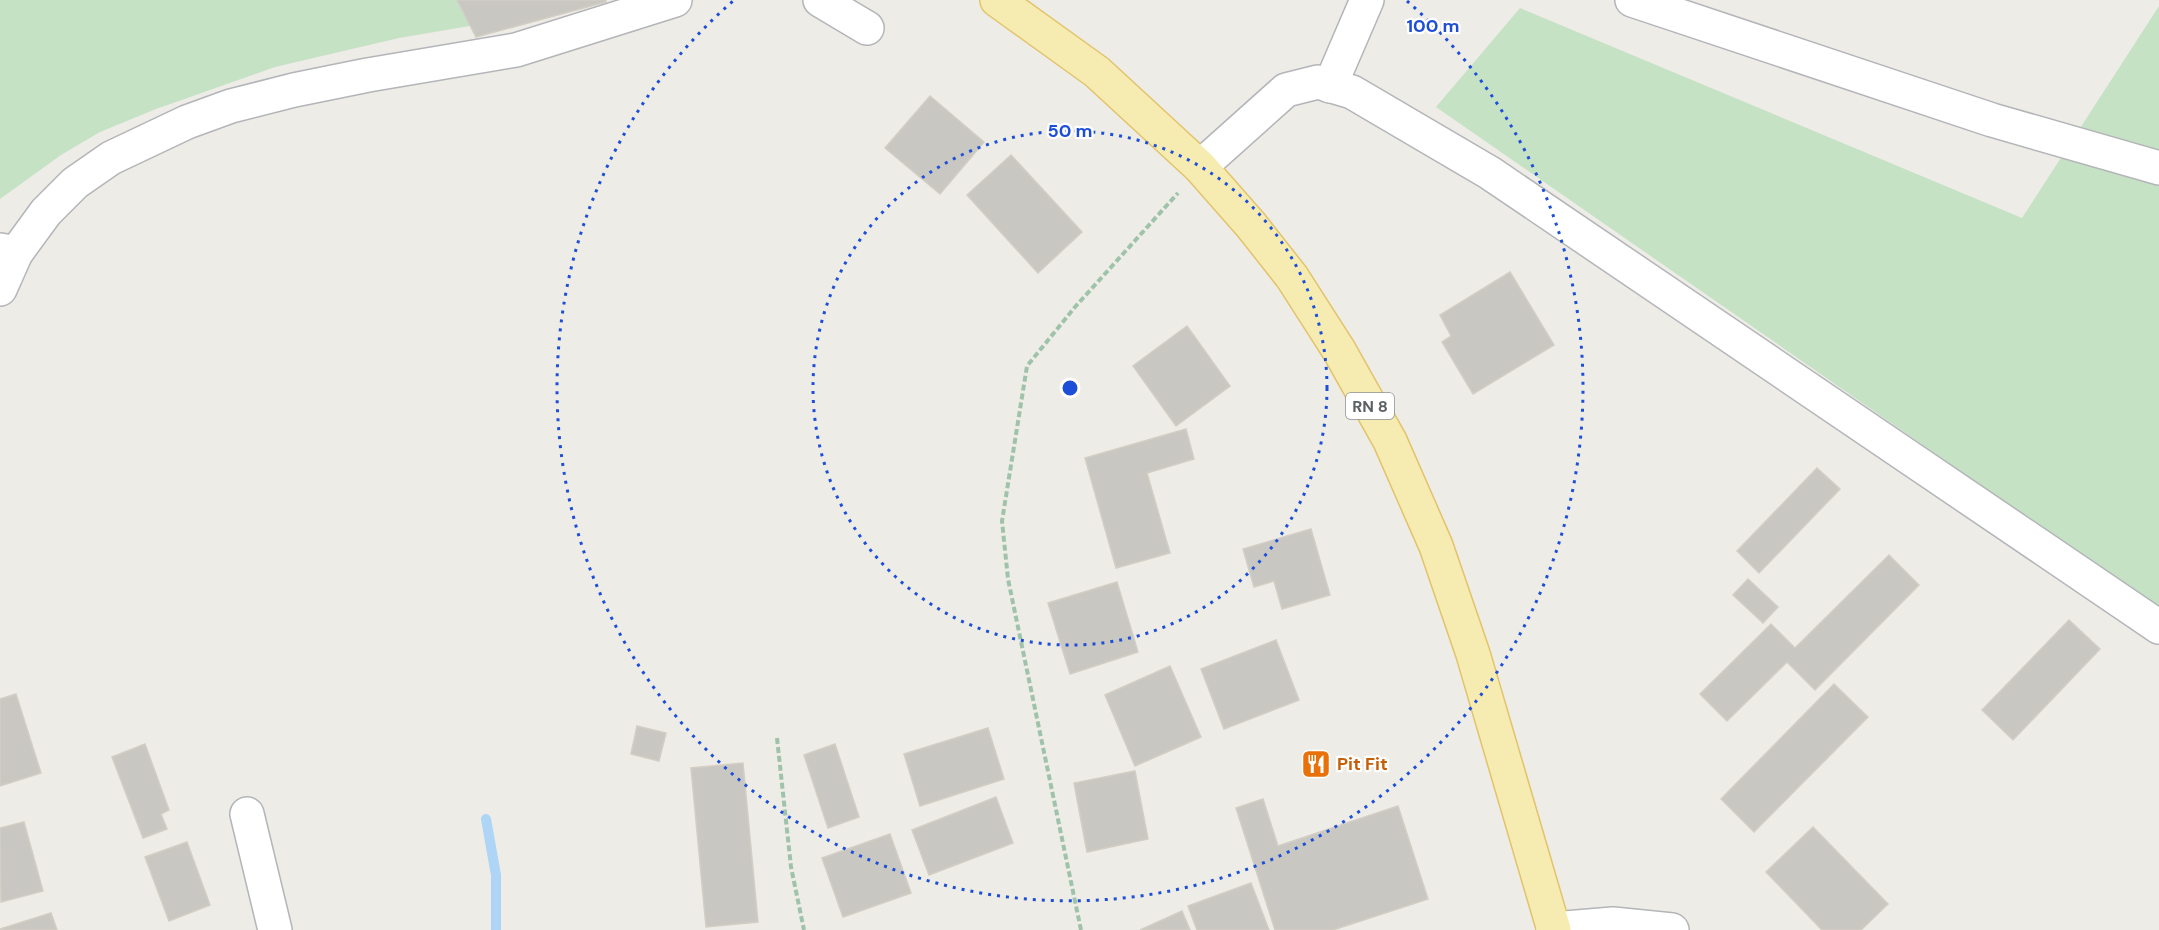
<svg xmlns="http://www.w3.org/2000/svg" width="2159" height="930" font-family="'DM Sans',sans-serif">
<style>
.green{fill:#c5e2c5}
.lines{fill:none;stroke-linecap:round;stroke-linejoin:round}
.stream{stroke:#aed5f6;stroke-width:10}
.building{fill:#c9c7c2;stroke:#d2cec4;stroke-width:1.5}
.street-casing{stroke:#b3b5b9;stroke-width:36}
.primary-casing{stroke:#e2c36a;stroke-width:36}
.path{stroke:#9ec3aa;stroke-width:4;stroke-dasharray:6 3;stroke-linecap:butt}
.street{stroke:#fff;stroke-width:33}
.primary{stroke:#f6ecb2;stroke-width:33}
.ring{fill:none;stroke:#1d4ed8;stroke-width:3;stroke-dasharray:3 6}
.labels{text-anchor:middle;stroke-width:4.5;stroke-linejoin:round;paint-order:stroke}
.shield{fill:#fff;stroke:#8e9092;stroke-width:1.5}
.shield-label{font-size:16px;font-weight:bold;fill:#5d6064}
.food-label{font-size:18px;font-weight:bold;fill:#c56008;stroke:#fff;text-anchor:start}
.centre{fill:#1d4ed8;stroke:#fff;stroke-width:3}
.ring-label{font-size:18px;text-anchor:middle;font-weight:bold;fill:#1d4ed8;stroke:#fff;stroke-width:4.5;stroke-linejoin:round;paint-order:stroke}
</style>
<rect width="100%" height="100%" fill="#eeece6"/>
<!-- green -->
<g class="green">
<path d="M 0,0 L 457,0 L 470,26 L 399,38 L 275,67 L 156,109 L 100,132 L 61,155 L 0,199 Z"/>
<path d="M 2159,6 L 2159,609 L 1436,107 L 1520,8 L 2022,218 Z"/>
</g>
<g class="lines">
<!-- stream -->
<path class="stream" d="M 486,819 L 496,875 L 496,930"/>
</g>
<!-- building -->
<g class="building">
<path d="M 457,0 L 606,0 L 606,2 L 476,37 Z"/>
<path d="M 930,96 L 984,142 L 940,194 L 885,148 Z"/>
<path d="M 1011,155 L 1082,232 L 1038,273 L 967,195 Z"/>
<path d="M 1510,272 L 1554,345 L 1473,394 L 1442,342 L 1451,336 L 1440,315 Z"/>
<path d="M 1187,326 L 1230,386 L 1176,426 L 1133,366 Z"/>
<path d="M 1186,429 L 1194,459 L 1147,473 L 1170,553 L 1116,568 L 1085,458 Z"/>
<path d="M 1817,468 L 1840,489 L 1759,573 L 1737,551 Z"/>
<path d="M 1311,529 L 1330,595 L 1282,609 L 1274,581 L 1254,587 L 1243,549 Z"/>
<path d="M 1889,555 L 1919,585 L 1815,690 L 1787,662 L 1727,721 L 1700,694 L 1771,624 L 1795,648 Z"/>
<path d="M 1748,579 L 1778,607 L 1763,623 L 1733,595 Z"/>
<path d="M 1117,582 L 1138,652 L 1070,674 L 1048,603 Z"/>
<path d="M 2069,620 L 2100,649 L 2013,740 L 1982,710 Z"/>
<path d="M 1276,640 L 1299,700 L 1224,729 L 1201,669 Z"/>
<path d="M 1170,666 L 1201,737 L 1135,766 L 1105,695 Z"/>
<path d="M 1834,684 L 1868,717 L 1754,832 L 1721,799 Z"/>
<path d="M 16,694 L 41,773 L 0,786 L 0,699 Z"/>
<path d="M 637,726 L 666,733 L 659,761 L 631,754 Z"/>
<path d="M 988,728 L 1004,779 L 920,806 L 904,754 Z"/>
<path d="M 145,744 L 169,810 L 161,814 L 167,829 L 143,838 L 112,757 Z"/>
<path d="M 835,744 L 859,817 L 828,828 L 804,755 Z"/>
<path d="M 743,763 L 758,922 L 706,927 L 691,768 Z"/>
<path d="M 1135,771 L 1148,839 L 1087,852 L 1074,783 Z"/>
<path d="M 996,797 L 1013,843 L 929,875 L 912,830 Z"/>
<path d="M 1263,799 L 1278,846 L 1398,806 L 1428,899 L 1333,930 L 1275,930 L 1236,808 Z"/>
<path d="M 24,822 L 43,891 L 1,902 L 0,828 Z"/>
<path d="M 1813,827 L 1888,904 L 1861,930 L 1822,930 L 1766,872 Z"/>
<path d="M 890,834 L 911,893 L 843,917 L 822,858 Z"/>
<path d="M 187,842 L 210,905 L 169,921 L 145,857 Z"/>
<path d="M 1251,883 L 1269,930 L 1197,930 L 1188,906 Z"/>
<path d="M 1182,911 L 1190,930 L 1140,930 Z"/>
<path d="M 51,913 L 57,930 L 0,930 L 0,929 Z"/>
</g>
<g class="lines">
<!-- street casing -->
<g class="street-casing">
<g id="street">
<path d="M 820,0 L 867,28"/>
<path d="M 1632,0 L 1992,120 L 2159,168"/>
<path d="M 1330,86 L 1367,0"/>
<path d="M 1200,167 L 1286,90 L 1318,82 L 1352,92 L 1490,173 L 2159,627"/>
<path d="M 0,250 L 16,253 L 46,212 L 75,183 L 111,158 L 187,122 L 231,106 L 294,90 L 368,75 L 516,50 L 675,0"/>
<path d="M 0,289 L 16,253"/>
<path d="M 247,814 L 275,930"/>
<path d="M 1553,929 L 1613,924 L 1672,930"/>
</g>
</g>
<!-- primary casing -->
<g class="primary-casing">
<path id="primary" d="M 997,0 L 1097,72 L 1200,167 L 1251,225 L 1292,277 L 1340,352 L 1390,441 L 1436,546 L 1473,654 L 1554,930"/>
</g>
<!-- path -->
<g class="path">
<path d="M 777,738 L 791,867 L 804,930"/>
<path d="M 1081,930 L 1008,579 L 1002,521 L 1027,366 L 1075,307 L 1178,193"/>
</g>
<!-- street -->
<use href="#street" class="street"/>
<!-- primary -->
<use href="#primary" class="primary"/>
</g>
<!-- distance rings -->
<g class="ring">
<circle cx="1070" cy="388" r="257"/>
<path d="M1407 1A513 513 0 1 1 733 1"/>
</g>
<!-- icons -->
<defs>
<g id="restaurant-square" transform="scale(1.5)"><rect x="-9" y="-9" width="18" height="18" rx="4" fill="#e8710a" stroke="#fff"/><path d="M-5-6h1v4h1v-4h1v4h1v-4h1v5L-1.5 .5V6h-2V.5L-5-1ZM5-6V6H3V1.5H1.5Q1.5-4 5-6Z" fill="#fff"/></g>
</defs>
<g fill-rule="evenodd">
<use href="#restaurant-square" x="1316" y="764"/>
</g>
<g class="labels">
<!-- shield labels -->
<rect class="shield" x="1346" y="393" width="48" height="26" rx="4.5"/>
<g class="shield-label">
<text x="1370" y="412">RN 8</text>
</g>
<!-- food labels -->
<g class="food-label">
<text x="1337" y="770">Pit Fit</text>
</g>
</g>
<circle cx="1070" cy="388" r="9" class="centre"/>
<g class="ring-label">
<text x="1433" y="32">100 m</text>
<text x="1070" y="137">50 m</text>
</g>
</svg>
